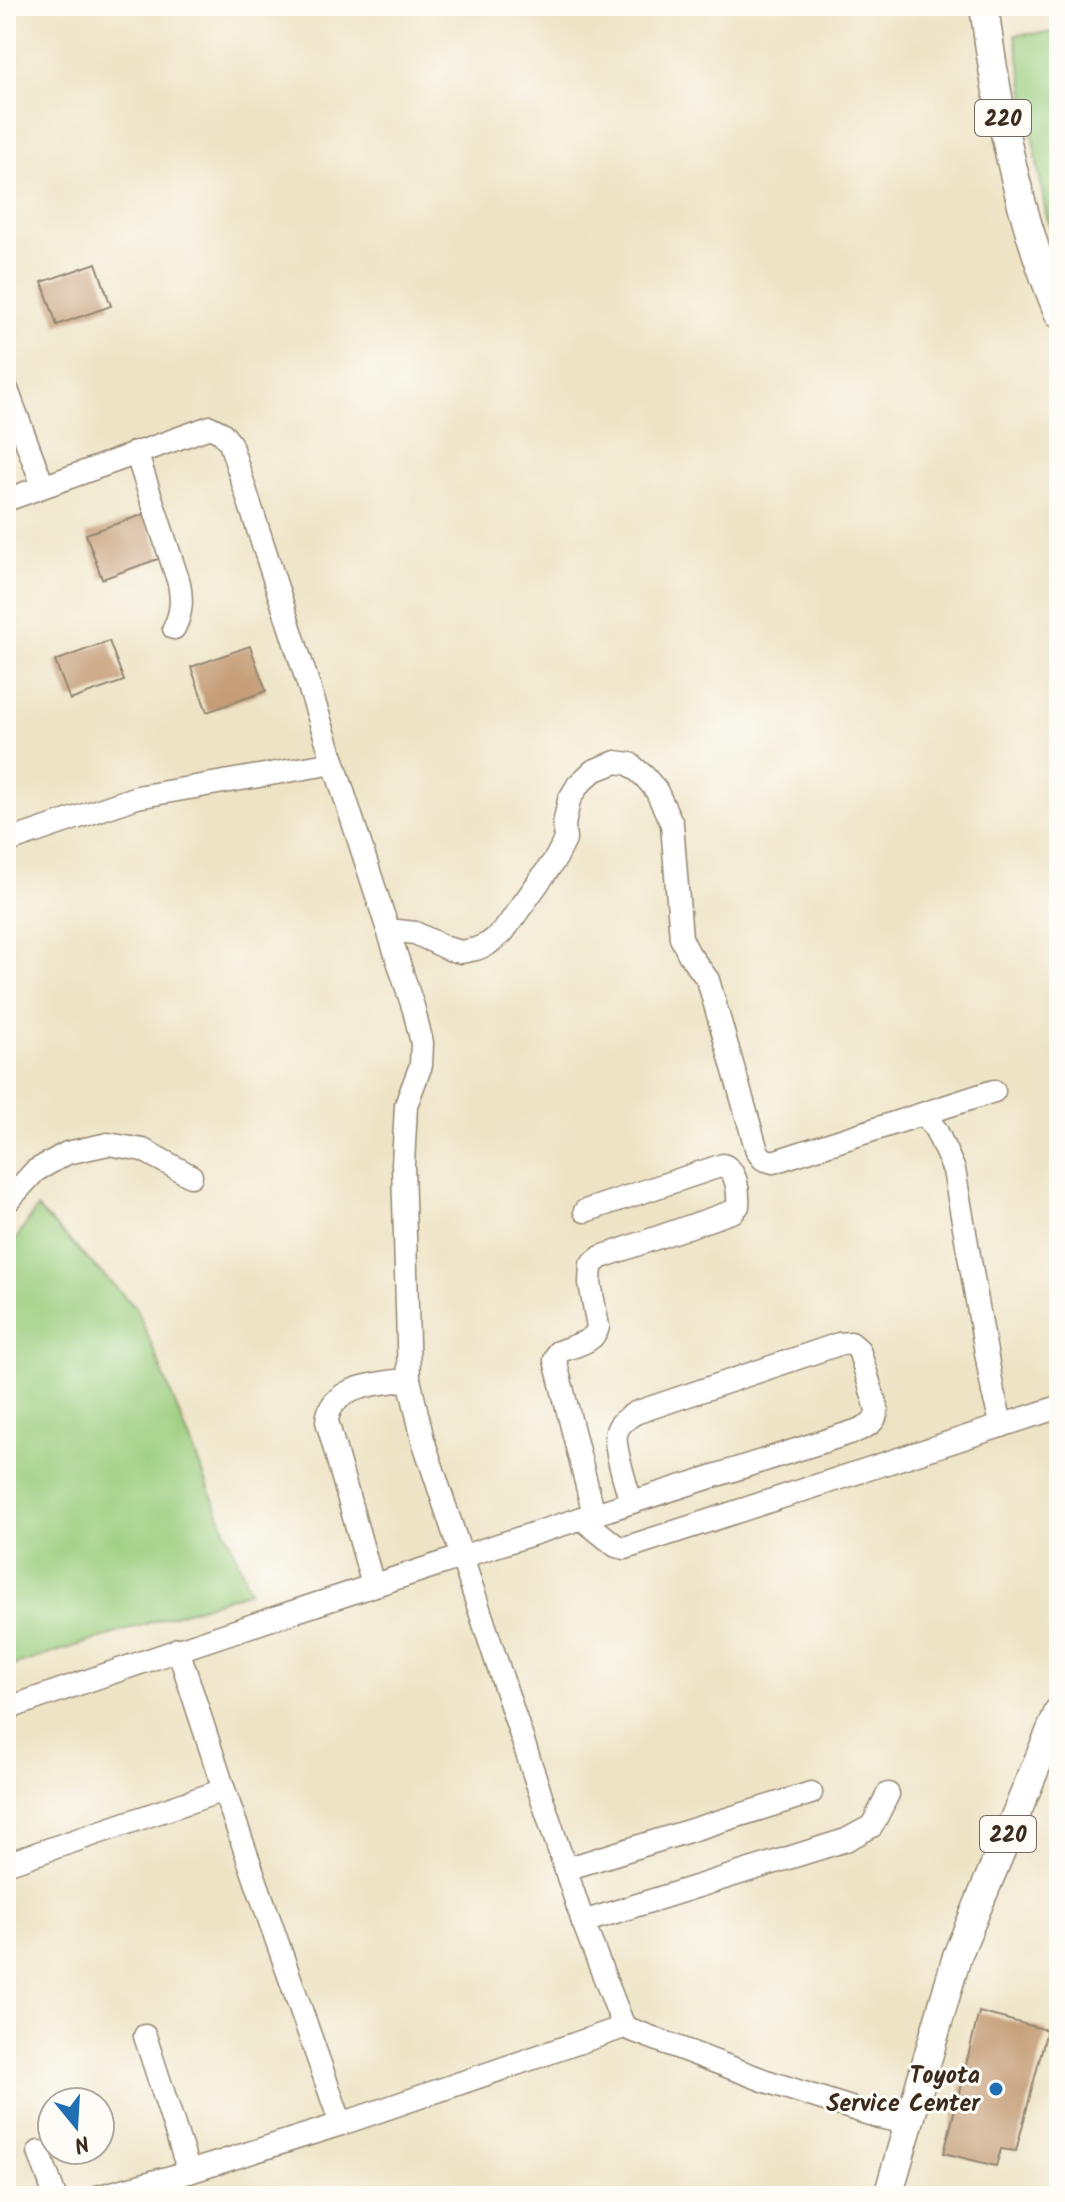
<svg xmlns="http://www.w3.org/2000/svg" width="1065" height="2202" font-family="Kalam,sans-serif">
<style>
.green{fill:#9acc7c;stroke:#6a7b4d;stroke-width:2}
.building{fill:#c49c76}
.lines{fill:none;stroke-linecap:round;stroke-linejoin:round}
.minor-casing{stroke:#948672;stroke-width:25}
.major-casing{stroke:#948672;stroke-width:31}
.minor{stroke:#fff;stroke-width:22}
.major{stroke:#fff;stroke-width:28}
.poi-dot{fill:#1f6fb2;stroke:#fdfcf7;stroke-width:3}
.labels{text-anchor:middle;stroke-width:6;stroke-linejoin:round;paint-order:stroke}
.shield{fill:#fdfcf7;stroke:#75695f;stroke-width:2}
.shield-label{font-size:22px;font-weight:bold;fill:#3b2a1e}
.poi-label{font-size:24px;font-weight:bold;fill:#3b2a1e;stroke:#fdfcf7;text-anchor:end}
</style>
<rect width="100%" height="100%" fill="#fdfcf7"/>
<filter id="ink" filterUnits="userSpaceOnUse"><feTurbulence type="fractalNoise" baseFrequency=".0125" numOctaves="2"/><feDisplacementMap in="SourceGraphic" scale="16" xChannelSelector="R" yChannelSelector="G"/><feConvolveMatrix kernelMatrix="1 2 1 2 8 2 1 2 1" color-interpolation-filters="sRGB"/></filter>
<filter id="wash" filterUnits="userSpaceOnUse"><feTurbulence type="fractalNoise" baseFrequency=".006" numOctaves="4" result="noise"/><feDisplacementMap in="SourceGraphic" scale="32" xChannelSelector="R" yChannelSelector="G"/><feGaussianBlur stdDeviation="1.8" result="paint"/><feColorMatrix in="noise" values="0 0 0 0 0 0 0 0 0 0 0 0 0 0 0 0 0 1.4 0 .05"/><feComposite in="paint" operator="in"/></filter>
<g filter="url(#wash)">
<rect width="100%" height="100%" fill="#eee3c5"/>
<!-- green -->
<g class="green">
<path d="M 1059,32 L 1059,251 L 1046,214 L 1015,35 Z"/>
<path d="M 37,1208 L 137,1309 L 250,1591 L 6,1668 L 6,1254 Z"/>
</g>
<g id="blocks">
<!-- building -->
<g class="building">
<path d="M 96,263 L 111,306 L 57,325 L 42,282 Z"/>
<path d="M 145,514 L 161,558 L 102,579 L 86,534 Z"/>
<path d="M 109,641 L 124,681 L 70,700 L 55,661 Z"/>
<path d="M 250,646 L 266,691 L 207,712 L 191,667 Z"/>
<path d="M 979,2012 L 1047,2030 L 1016,2151 L 1001,2149 L 996,2166 L 944,2153 Z"/>
</g>
</g>
</g>
<g filter="url(#ink)">
<use href="#blocks" fill-opacity="0" stroke="#948672" stroke-width="2"/>
<g class="lines">
<!-- minor casing -->
<g class="minor-casing">
<g id="minor">
<path d="M 6,387 L 43,486"/>
<path d="M 136,452 L 179,583 C 182,599 182,613 174,628"/>
<path d="M 6,500 L 210,427 L 222,433 L 230,443 L 414,1010 L 422,1043 L 421,1065 L 406,1105 L 403,1164 L 409,1379 L 423,1440 L 583,1922 L 624,2027"/>
<path d="M 6,842 L 137,797 L 334,763"/>
<path d="M 389,930 L 415,933 L 449,949 L 461,952 L 476,949 L 488,944 L 503,932 L 556,858 L 565,840 L 564,825 L 569,800 L 578,785 L 593,771 L 616,762 L 630,764 L 645,777 L 656,790 L 672,824 L 681,938 L 689,954 L 708,980 L 757,1151 L 763,1159 L 773,1162 L 994,1091"/>
<path d="M 924,1114 L 936,1130 L 954,1170 L 993,1392 L 1002,1426"/>
<path d="M 6,1203 L 35,1171 L 67,1153 L 108,1144 L 143,1150 L 191,1176"/>
<path d="M 585,1211 L 723,1165 C 737,1170 739,1193 738,1206 L 734,1211 L 601,1257 L 591,1265 L 590,1283 L 598,1327 C 595,1343 572,1346 558,1352 L 555,1360 L 594,1514"/>
<path d="M 581,1518 L 616,1546 L 625,1548 L 1059,1407"/>
<path d="M 373,1585 L 327,1421 C 331,1384 380,1384 409,1379"/>
<path d="M 178,1649 L 224,1790 L 341,2124"/>
<path d="M 6,1709 C 288,1611 572,1521 856,1431 C 868,1426 876,1423 877,1409 L 859,1350 L 851,1343 L 839,1344 L 635,1413 C 628,1418 620,1422 617,1431 C 612,1443 627,1488 631,1502"/>
<path d="M 6,1864 L 224,1790"/>
<path d="M 566,1869 L 811,1793"/>
<path d="M 583,1922 L 846,1840 L 872,1826 L 888,1794"/>
<path d="M 145,2036 L 189,2172"/>
<path d="M 39,2152 L 55,2196"/>
<path d="M 100,2196 L 189,2172 L 341,2124 L 624,2027 L 766,2081 L 879,2117 L 908,2123"/>
</g>
</g>
<!-- major casing -->
<g class="major-casing">
<g id="major">
<path d="M 984,6 C 997,108 1019,219 1059,314"/>
<path d="M 888,2196 L 957,1956 L 1059,1711"/>
</g>
</g>
<!-- minor -->
<use href="#minor" class="minor"/>
<!-- major -->
<use href="#major" class="major"/>
</g>
</g>
<!-- markers -->
<circle class="poi-dot" cx="996" cy="2089" r="8"/>
<g class="labels">
<!-- shield labels -->
<g class="shield">
<rect x="975" y="100" width="56" height="36" rx="6"/>
<rect x="980" y="1816" width="56" height="36" rx="6"/>
</g>
<g class="shield-label">
<text x="1003" y="126">220</text>
<text x="1008" y="1842">220</text>
</g>
<!-- poi labels -->
<g class="poi-label">
<text x="980" y="2083">Toyota<tspan x="980" dy="28">Service Center</tspan></text>
</g>
</g>
<!-- margin -->
<rect width="1065" height="2202" fill="none" stroke="#fdfcf7" stroke-width="32"/>
<!-- north arrow -->
<g transform="translate(76 2126) rotate(162)"><circle r="38" fill="#fdfcf7" stroke="#afa8a0" stroke-width="2"/>
<path d="M0-6L14 30L0 20L-14 30Z" fill="#1f6fb2"/>
<text y="-12" font-size="22" font-weight="bold" text-anchor="middle" fill="#3b2a1e">N</text>
</g>
</svg>
